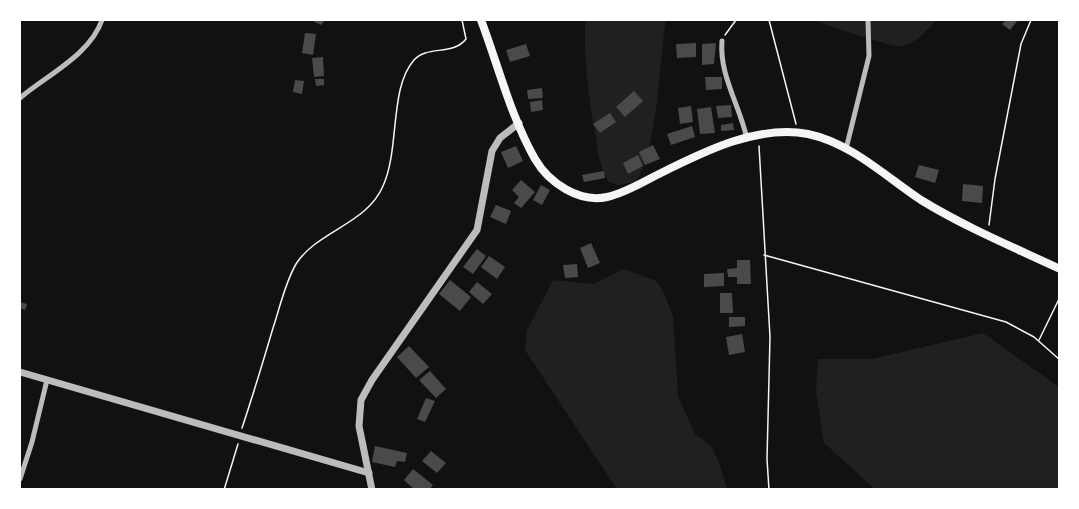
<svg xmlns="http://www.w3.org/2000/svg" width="1079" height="509" font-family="'Zilla Slab',serif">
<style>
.green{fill:#202020}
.building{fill:#4a4a4a}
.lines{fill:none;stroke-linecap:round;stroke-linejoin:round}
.path{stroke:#f5f5f5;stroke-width:1.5}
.minor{stroke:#bcbcbc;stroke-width:5}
.tertiary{stroke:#bcbcbc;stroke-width:7}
.trunk{stroke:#f5f5f5;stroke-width:8}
</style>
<rect width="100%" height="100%" fill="#111"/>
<!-- green -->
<g class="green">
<path d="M 585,20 L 666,20 C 658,67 659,142 636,182 L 618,185 L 609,182 C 599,166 598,150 595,132 C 588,94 584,59 585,20 Z"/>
<path d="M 813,20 L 936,20 C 926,31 915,45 899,46 C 890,47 825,24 813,20 Z"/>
<path d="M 624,269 L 656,281 L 664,293 L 673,317 L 678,396 L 695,434 L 711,446 L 719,462 L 727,489 L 617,489 L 525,350 L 527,330 L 553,280 L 594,284 Z"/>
<path d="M 983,333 L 1059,387 L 1059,489 L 875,489 L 824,443 L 816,392 L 818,359 L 872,359 Z"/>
</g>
<!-- building -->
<g class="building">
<path d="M 311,20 L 325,20 L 321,25 Z"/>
<path d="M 1006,20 L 1018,20 L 1010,30 L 1002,24 Z"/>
<path d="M 305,33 L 316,34 L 313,55 L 302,53 Z"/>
<path d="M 696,43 L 696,57 L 677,58 L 676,44 Z"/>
<path d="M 716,43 L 714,64 L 702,65 L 702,44 Z"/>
<path d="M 526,44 L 530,56 L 510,62 L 506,50 Z"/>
<path d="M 323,57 L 324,76 L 314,77 L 312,58 Z"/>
<path d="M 705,77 L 722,77 L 722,89 L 706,90 Z"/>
<path d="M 315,79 L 324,79 L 324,85 L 316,86 Z"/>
<path d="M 295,80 L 304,81 L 302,94 L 293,92 Z"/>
<path d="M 542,88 L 543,98 L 528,99 L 527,90 Z"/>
<path d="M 634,91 L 643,101 L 625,117 L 616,107 Z"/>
<path d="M 542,100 L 543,110 L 531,112 L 530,102 Z"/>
<path d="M 731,105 L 732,117 L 718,118 L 716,106 Z"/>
<path d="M 691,106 L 693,122 L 680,124 L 678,108 Z"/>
<path d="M 711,107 L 715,133 L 700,134 L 697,109 Z"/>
<path d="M 610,113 L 616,122 L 600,133 L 593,124 Z"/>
<path d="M 733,123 L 734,130 L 721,131 L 721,125 Z"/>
<path d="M 692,126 L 695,137 L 671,145 L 667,134 Z"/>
<path d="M 653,145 L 660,159 L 645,165 L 639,152 Z"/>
<path d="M 516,146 L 523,161 L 508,168 L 501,152 Z"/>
<path d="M 638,155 L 643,166 L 628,174 L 623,163 Z"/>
<path d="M 919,165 L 939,170 L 935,183 L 915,177 Z"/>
<path d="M 604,171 L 605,178 L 584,182 L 582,175 Z"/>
<path d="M 521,180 L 535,192 L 521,208 L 514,203 L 519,197 L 512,190 Z"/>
<path d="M 963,184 L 983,186 L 982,203 L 962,201 Z"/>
<path d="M 541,185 L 550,190 L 542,205 L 533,200 Z"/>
<path d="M 496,205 L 511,211 L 506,224 L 490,217 Z"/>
<path d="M 591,243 L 600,263 L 588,268 L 580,248 Z"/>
<path d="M 477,249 L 486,256 L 473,274 L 463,267 Z"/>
<path d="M 489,256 L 505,267 L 497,279 L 481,267 Z"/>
<path d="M 737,260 L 750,260 L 751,284 L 737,284 L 737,277 L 728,277 L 727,269 L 737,268 Z"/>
<path d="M 577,264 L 578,277 L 565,278 L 563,265 Z"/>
<path d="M 724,273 L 724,286 L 704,287 L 704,274 Z"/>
<path d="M 450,280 L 471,297 L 460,311 L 439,294 Z"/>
<path d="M 477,282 L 492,294 L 483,304 L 469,292 Z"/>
<path d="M 720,293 L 732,293 L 733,313 L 720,313 Z"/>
<path d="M 20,302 L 27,304 L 25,310 L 20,308 Z"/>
<path d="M 729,317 L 745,317 L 745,326 L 729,327 Z"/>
<path d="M 742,334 L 745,352 L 729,355 L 726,337 Z"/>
<path d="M 409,346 L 429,367 L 416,378 L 397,357 Z"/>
<path d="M 430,371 L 446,389 L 436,398 L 419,380 Z"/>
<path d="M 426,398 L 435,401 L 425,422 L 417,419 Z"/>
<path d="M 375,446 L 407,453 L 405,462 L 397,461 L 395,467 L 372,462 Z"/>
<path d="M 431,451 L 446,463 L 437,473 L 422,461 Z"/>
<path d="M 413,469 L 433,485 L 429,490 L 415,490 L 404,480 Z"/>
</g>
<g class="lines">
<!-- path -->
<g class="path">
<path d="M 769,20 L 796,124"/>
<path d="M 1058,20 L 1060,20"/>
<path d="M 725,35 L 736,20"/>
<path d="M 759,146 L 770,337 L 767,459 L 769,490"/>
<path d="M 989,225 L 995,179 L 1021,44 L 1031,20"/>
<path d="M 764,255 L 1006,322 L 1034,337 L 1060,360"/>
<path d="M 1039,340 L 1060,297"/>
<path d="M 242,428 C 253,395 263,362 273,328 C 280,307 285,283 296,264 C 317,231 367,224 383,186 C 400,149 389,88 414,60 C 427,45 453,56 466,39 L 462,20"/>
<path d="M 224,490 L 238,444"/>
</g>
<!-- minor -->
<g class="minor">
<path d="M 722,41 C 719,75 740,106 747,139"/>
<path d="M 20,98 C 47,75 90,55 102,20"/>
<path d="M 846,149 L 869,56 L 868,20"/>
<path d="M 20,479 L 32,442 L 47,380"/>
</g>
<!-- tertiary -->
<g class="tertiary">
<path d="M 20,372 L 369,473"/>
<path d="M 372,490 L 359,426 L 361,400 L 372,380 L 477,230 L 492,151 L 500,138 L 519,123"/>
</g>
<!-- trunk -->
<path class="trunk" d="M 481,20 C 498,65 511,117 535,159 C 549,183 579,203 607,197 C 625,193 641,183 657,175 C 701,153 757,124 808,134 C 851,143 885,176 921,200 C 965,227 1013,247 1060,269"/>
</g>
<!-- border -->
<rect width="1079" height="509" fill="none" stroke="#ffffff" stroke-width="42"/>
</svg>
